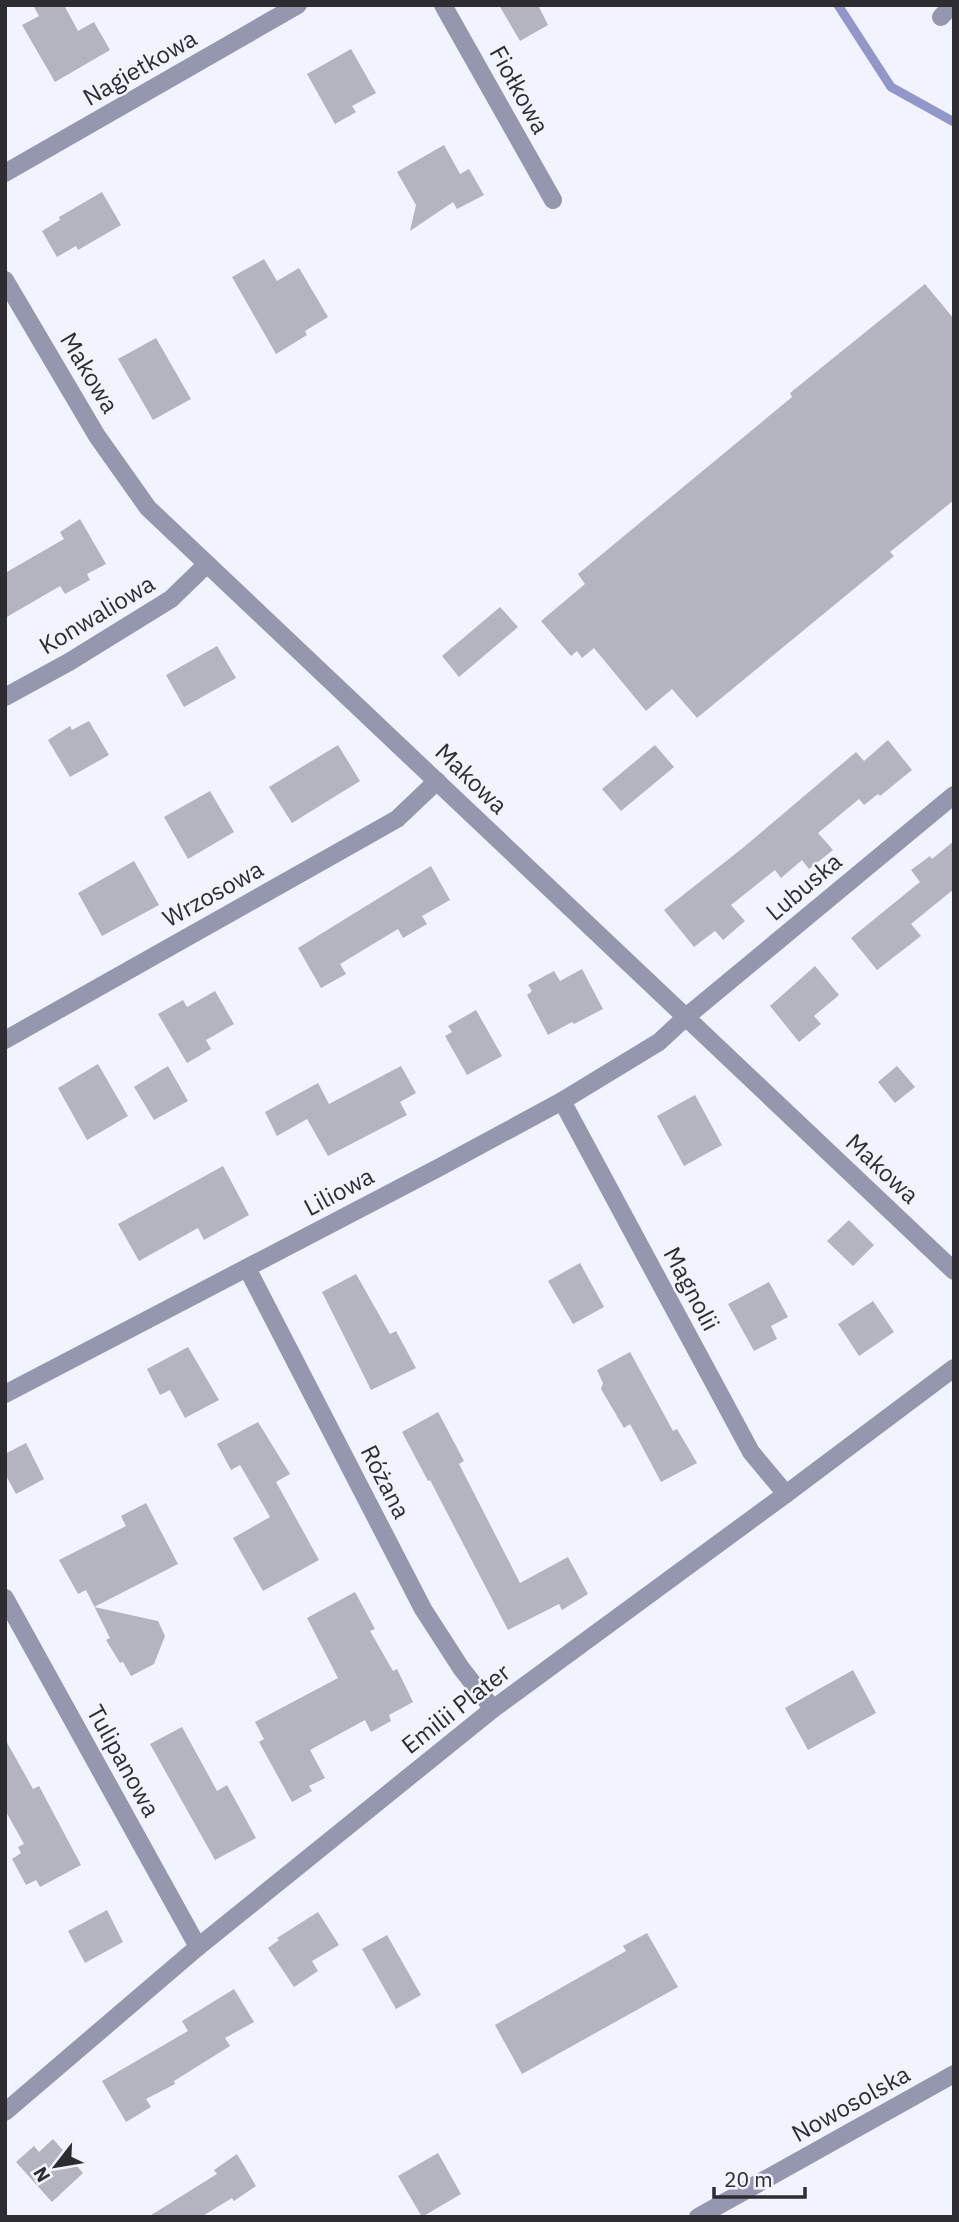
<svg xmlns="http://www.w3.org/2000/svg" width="959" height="2222" font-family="'IBM Plex Sans',sans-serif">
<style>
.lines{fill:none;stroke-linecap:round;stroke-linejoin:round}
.stream{stroke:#9296c9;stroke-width:9}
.building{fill:#b3b4bf}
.minor{stroke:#9497ad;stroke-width:18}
.labels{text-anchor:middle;stroke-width:5;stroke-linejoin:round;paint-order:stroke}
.street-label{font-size:24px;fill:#2d2d31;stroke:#f1f3fe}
</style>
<rect width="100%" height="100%" fill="#f1f3fe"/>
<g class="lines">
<!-- stream -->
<path class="stream" d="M 838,5 L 891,87 L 954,122"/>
</g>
<!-- building -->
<g class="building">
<path d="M 33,5 L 64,5 L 78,31 L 94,22 L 110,50 L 55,82 L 22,25 L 39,16 Z"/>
<path d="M 499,5 L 538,5 L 548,25 L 520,41 Z"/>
<path d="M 351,49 L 376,93 L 352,106 L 356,112 L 335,124 L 307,74 Z"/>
<path d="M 444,145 L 460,174 L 469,169 L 484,195 L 457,209 L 453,202 L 410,231 L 416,205 L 397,172 Z"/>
<path d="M 102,192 L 121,225 L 78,250 L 76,246 L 57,257 L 42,231 L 60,220 L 59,217 Z"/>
<path d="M 264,259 L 277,281 L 299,268 L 328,317 L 305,331 L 307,335 L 276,354 L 232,277 Z"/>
<path d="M 925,284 L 954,319 L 954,500 L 890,552 L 894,556 L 697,718 L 672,689 L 646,711 L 594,648 L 582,658 L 577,651 L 571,656 L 541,621 L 585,584 L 578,574 L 792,397 L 790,393 Z"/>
<path d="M 156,338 L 191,399 L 153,420 L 118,359 Z"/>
<path d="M 80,519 L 106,564 L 87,574 L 90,580 L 65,594 L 60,586 L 5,618 L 5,573 L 64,539 L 60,532 Z"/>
<path d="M 500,607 L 518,627 L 459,677 L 442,656 Z"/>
<path d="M 217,646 L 236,678 L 184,707 L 166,675 Z"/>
<path d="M 89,721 L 109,755 L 70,777 L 48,740 L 70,726 L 72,730 Z"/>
<path d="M 888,740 L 912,770 L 880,796 L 878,794 L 864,805 L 859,799 L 818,833 L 833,850 L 809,869 L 802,860 L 781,878 L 775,870 L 731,905 L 745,921 L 723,940 L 715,931 L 694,947 L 664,910 L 744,847 L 856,752 L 864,761 Z"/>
<path d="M 338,745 L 360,781 L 292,823 L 269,787 Z"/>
<path d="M 655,745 L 674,767 L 621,811 L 602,789 Z"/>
<path d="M 210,791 L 234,832 L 188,859 L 164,817 Z"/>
<path d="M 954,841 L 954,889 L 911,924 L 921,936 L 877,970 L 851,938 L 920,882 L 911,870 L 930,856 L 932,859 Z"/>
<path d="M 134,861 L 159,905 L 102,936 L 78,893 Z"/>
<path d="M 431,866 L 450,900 L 422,916 L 427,924 L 403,938 L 398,929 L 340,964 L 346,974 L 321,988 L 298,948 Z"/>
<path d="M 815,966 L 839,995 L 814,1016 L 821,1024 L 799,1042 L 770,1006 Z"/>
<path d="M 582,969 L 603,1009 L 574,1024 L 572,1022 L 548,1035 L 527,995 L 532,991 L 528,985 L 554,971 L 560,981 Z"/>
<path d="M 215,991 L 234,1024 L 206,1040 L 211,1049 L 187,1063 L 158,1014 L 183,1000 L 187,1007 Z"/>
<path d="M 476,1010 L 502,1056 L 467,1075 L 445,1036 L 452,1032 L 448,1026 Z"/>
<path d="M 98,1064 L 128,1116 L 87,1140 L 58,1088 Z"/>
<path d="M 168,1066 L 188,1101 L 154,1120 L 134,1087 Z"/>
<path d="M 401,1066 L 416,1093 L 400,1102 L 407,1115 L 328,1156 L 307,1119 L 277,1136 L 265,1112 L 318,1083 L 329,1104 Z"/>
<path d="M 897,1066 L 915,1087 L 895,1103 L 878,1082 Z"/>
<path d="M 695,1095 L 722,1145 L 684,1166 L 657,1116 Z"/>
<path d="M 223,1166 L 249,1215 L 204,1240 L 198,1228 L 139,1261 L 118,1224 Z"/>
<path d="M 849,1220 L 874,1245 L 853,1266 L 827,1241 Z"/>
<path d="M 580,1263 L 604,1307 L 573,1324 L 548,1281 Z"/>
<path d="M 356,1274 L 390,1334 L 396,1331 L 416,1368 L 371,1390 L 322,1292 Z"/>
<path d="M 769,1282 L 788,1317 L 771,1326 L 777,1339 L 754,1351 L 728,1304 Z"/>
<path d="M 873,1301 L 894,1332 L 859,1356 L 838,1324 Z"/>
<path d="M 188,1347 L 219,1400 L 185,1418 L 170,1390 L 160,1395 L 147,1369 Z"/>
<path d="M 630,1352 L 673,1431 L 677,1429 L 697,1463 L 661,1482 L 630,1424 L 624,1428 L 601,1389 L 603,1383 L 597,1370 Z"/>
<path d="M 438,1412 L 464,1461 L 459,1464 L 520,1583 L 568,1557 L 588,1594 L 562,1610 L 559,1604 L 508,1630 L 430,1480 L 428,1481 L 402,1432 Z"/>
<path d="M 258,1422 L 290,1474 L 276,1482 L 319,1560 L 263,1591 L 233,1538 L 270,1517 L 240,1465 L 231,1470 L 217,1444 Z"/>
<path d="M 26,1443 L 44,1479 L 16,1494 L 5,1474 L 5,1454 Z"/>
<path d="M 146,1503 L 178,1564 L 94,1607 L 158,1621 L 165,1636 L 154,1664 L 131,1676 L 123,1662 L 120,1663 L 106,1640 L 110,1638 L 86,1590 L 78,1594 L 59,1560 L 126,1526 L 121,1516 Z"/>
<path d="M 355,1592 L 375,1629 L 370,1631 L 393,1671 L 397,1669 L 413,1702 L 389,1715 L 391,1721 L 371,1732 L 365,1720 L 310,1750 L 325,1778 L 309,1786 L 312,1791 L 292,1802 L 259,1742 L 264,1739 L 255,1722 L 338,1678 L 307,1618 Z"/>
<path d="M 853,1670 L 876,1713 L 808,1750 L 785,1708 Z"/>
<path d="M 182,1727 L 217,1791 L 227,1785 L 256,1838 L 215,1860 L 150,1744 Z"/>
<path d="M 5,1739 L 33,1789 L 39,1786 L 81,1865 L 40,1887 L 36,1880 L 26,1885 L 12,1859 L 21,1853 L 18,1847 L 24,1844 L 5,1810 Z"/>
<path d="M 107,1910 L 123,1942 L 85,1963 L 68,1931 Z"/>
<path d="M 318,1912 L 339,1945 L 312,1961 L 318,1971 L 294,1987 L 268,1948 L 279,1940 L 277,1938 Z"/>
<path d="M 647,1933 L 678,1987 L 522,2074 L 495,2025 L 626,1951 L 623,1946 Z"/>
<path d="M 387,1935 L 421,1995 L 396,2009 L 362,1949 Z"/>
<path d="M 234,1989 L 254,2022 L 225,2038 L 230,2046 L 174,2081 L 175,2084 L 146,2099 L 151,2107 L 126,2122 L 102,2081 L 188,2031 L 182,2021 Z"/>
<path d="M 53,2139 L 83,2173 L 52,2202 L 16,2162 L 34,2146 L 39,2152 Z"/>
<path d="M 438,2153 L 461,2194 L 422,2217 L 398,2176 Z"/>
<path d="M 237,2154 L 256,2186 L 234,2201 L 232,2198 L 201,2217 L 148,2217 L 217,2174 L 214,2170 Z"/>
</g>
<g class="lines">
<!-- minor -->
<g class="minor">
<path d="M 443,5 L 553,200"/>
<path d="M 941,17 L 952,5"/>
<path d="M 5,173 L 298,5"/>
<path d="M 5,280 L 97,436 L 148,508 L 954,1271"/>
<path d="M 5,697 L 69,662 L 171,599 L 207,564"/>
<path d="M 5,1040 L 397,819 L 437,781"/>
<path d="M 562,1101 L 751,1452 L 786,1494"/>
<path d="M 247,1268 L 423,1609 L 461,1668 L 493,1709"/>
<path d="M 5,1394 L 440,1167 L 562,1101 L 659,1042 L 686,1017 L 954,795"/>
<path d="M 5,1598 L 198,1947"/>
<path d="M 5,2112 L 198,1947 L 493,1709 L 786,1494 L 954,1368"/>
<path d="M 698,2217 L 954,2074"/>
</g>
</g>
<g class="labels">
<!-- street labels -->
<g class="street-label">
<text transform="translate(140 68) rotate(-30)" y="8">Nagietkowa</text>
<text transform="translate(519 90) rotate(61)" y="8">Fiołkowa</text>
<text transform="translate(89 373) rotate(59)" y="8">Makowa</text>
<text transform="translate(97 615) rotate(-31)" y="8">Konwaliowa</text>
<text transform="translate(471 779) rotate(44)" y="8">Makowa</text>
<text transform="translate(804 887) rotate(-40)" y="8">Lubuska</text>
<text transform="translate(213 894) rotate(-29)" y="8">Wrzosowa</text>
<text transform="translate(882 1169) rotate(43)" y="8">Makowa</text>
<text transform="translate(339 1192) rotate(-28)" y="8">Liliowa</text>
<text transform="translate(691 1289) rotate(62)" y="8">Magnolii</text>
<text transform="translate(385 1482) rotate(63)" y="8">Różana</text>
<text transform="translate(456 1709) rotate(-38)" y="8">Emilii Plater</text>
<text transform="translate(123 1761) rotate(61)" y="8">Tulipanowa</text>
<text transform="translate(851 2104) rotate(-29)" y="8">Nowosolska</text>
</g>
</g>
<!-- border -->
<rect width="959" height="2222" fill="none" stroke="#2d2d31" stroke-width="14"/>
<!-- north arrow -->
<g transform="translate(56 2166) rotate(239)" stroke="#f1f3fe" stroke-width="5" paint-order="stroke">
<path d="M0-5L12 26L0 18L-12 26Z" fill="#2d2d31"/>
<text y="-10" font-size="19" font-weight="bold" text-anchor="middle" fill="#2d2d31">N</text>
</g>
<!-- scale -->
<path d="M714 2187v10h91v-10" fill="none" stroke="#2d2d31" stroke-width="3.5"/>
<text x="724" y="2187" font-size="21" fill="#2d2d31" stroke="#f1f3fe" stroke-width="5" paint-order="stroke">20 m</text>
</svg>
